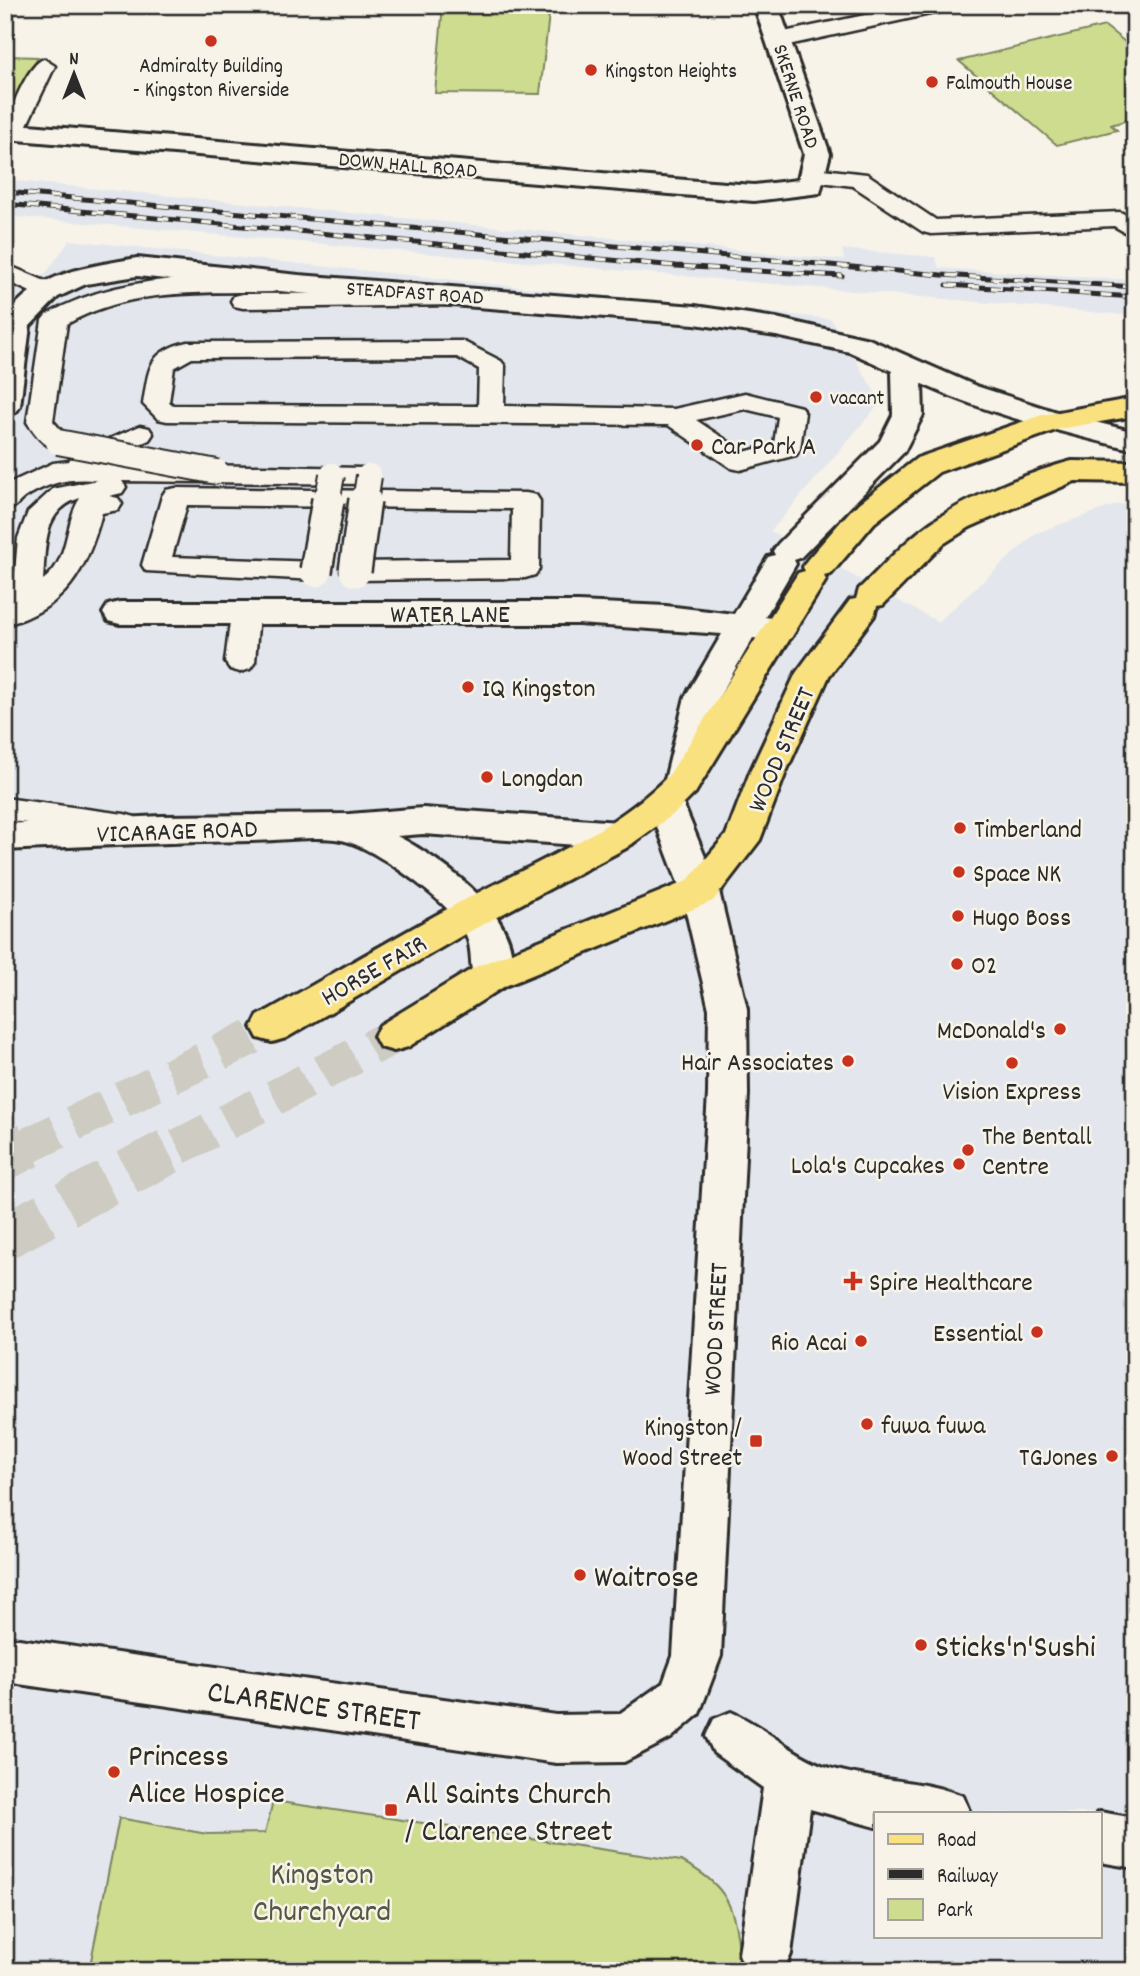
<svg xmlns="http://www.w3.org/2000/svg" width="1140" height="1976" font-family="Dekko,sans-serif">
<style>
.built{fill:#e3e7ed;fill-rule:evenodd}
.green{fill:#cedc90;stroke:#7c845e;stroke-width:2}
.lines{fill:none;stroke-linecap:round;stroke-linejoin:round}
.primary-tunnel-far1{stroke:#cecbc2;stroke-width:36;stroke-dasharray:36 18;stroke-linecap:butt}
.primary-tunnel{stroke:#cecbc2;stroke-width:46;stroke-dasharray:46 23;stroke-linecap:butt}
.lane-casing{stroke:#2b2b2b;stroke-width:5}
.street-casing{stroke:#2b2b2b;stroke-width:6}
.primary-casing{stroke:#2b2b2b;stroke-width:6}
.lane{fill:#f7f3e8;fill-rule:evenodd}
.street{fill:#f7f3e8;fill-rule:evenodd}
.primary{fill:#fae180;fill-rule:evenodd}
.rail-casing{stroke:#2b2b2b;stroke-width:5}
.rail{stroke:#f7f3e8;stroke-width:3.5;stroke-dasharray:11;stroke-linecap:butt}
.lane-bridge-far1-casing{stroke:#2b2b2b;stroke-width:28;stroke-linecap:butt}
.lane-bridge-casing{stroke:#2b2b2b;stroke-width:36;stroke-linecap:butt}
.lane-bridge-far1{stroke:#f7f3e8;stroke-width:24}
.lane-bridge{stroke:#f7f3e8;stroke-width:31}
.poi-dot{fill:#c8321e;stroke:#f7f3e8;stroke-width:2.5}
.labels{text-anchor:middle;stroke-width:5;stroke-linejoin:round;paint-order:stroke}
.far-poi-label{font-size:21px;fill:#2b2b2b;stroke:#f7f3e8;text-anchor:start}
.far-street-label{font-size:21px;fill:#2b2b2b;stroke:#f7f3e8}
.poi-label{font-size:26px;fill:#2b2b2b;stroke:#f7f3e8;text-anchor:start}
.street-label{font-size:26px;fill:#2b2b2b;stroke:#f7f3e8}
.near-poi-label{font-size:32px;fill:#2b2b2b;stroke:#f7f3e8;text-anchor:start}
.near-street-label{font-size:32px;fill:#2b2b2b;stroke:#f7f3e8}
.near-park-label{font-size:32px;fill:#545744;stroke:#f7f3e8}
</style>
<rect width="100%" height="100%" fill="#f7f3e8"/>
<filter id="ink" filterUnits="userSpaceOnUse"><feTurbulence type="fractalNoise" baseFrequency=".0143" numOctaves="2"/><feDisplacementMap in="SourceGraphic" scale="14" xChannelSelector="R" yChannelSelector="G"/><feConvolveMatrix kernelMatrix="1 2 1 2 8 2 1 2 1" color-interpolation-filters="sRGB"/></filter>
<g filter="url(#ink)">
<!-- built -->
<g class="built">
<path d="M 5,180 L 844,260 L 842,249 L 935,257 L 939,268 L 1135,280 L 1135,316 L 5,216 Z"/>
<path d="M 70,240 L 831,319 L 881,402 L 771,531 L 938,622 L 1036,533 L 1118,504 L 1135,504 L 1135,1971 L 5,1971 L 5,297 L 45,274 ZM 876,1813 L 1100,1813 L 1100,1936 L 876,1936 Z"/>
</g>
<!-- green -->
<g class="green">
<path d="M 443,5 L 550,5 L 540,94 L 435,93 Z"/>
<path d="M 1105,26 L 1135,50 L 1135,118 L 1111,125 L 1117,130 L 1057,145 L 959,61 Z"/>
<path d="M 5,56 L 38,57 L 17,103 L 5,102 Z"/>
<path d="M 273,1801 L 681,1861 C 736,1889 734,1914 742,1971 L 89,1971 L 119,1818 L 207,1834 L 265,1833 Z"/>
</g>
<g class="lines">
<!-- primary-tunnel-far1 -->
<g class="primary-tunnel-far1">
<path d="M 25,1147 L 272,1027"/>
<path d="M 178,1147 L 394,1036"/>
</g>
<!-- primary-tunnel -->
<g class="primary-tunnel">
<path d="M 5,1157 L 29,1145"/>
<path d="M 5,1236 L 181,1145"/>
</g>
<!-- lane casing -->
<g class="lane-casing">
<g id="lane">
<path d="M 913,5 L 954,5 L 944,11 L 779,47 L 768,40 L 779,33 Z"/>
<path d="M 44,59 L 55,66 L 24,131 L 21,136 L 5,136 C 5,119 28,63 44,59 Z"/>
<path d="M 813,168 L 867,174 L 936,220 L 1120,212 L 1135,219 L 1135,238 L 1114,226 L 931,234 L 923,232 L 853,186 L 805,180 L 801,175 L 805,170 Z"/>
<path d="M 5,264 L 57,286 L 60,291 L 57,296 L 39,296 L 5,280 Z"/>
<path d="M 188,278 L 272,278 L 281,280 L 284,285 L 281,290 L 272,292 C 201,293 131,288 67,324 L 53,421 L 71,442 L 67,448 C 48,453 37,437 27,422 L 42,320 L 46,315 C 91,290 137,281 188,278 Z"/>
<path d="M 448,293 L 457,295 L 460,300 L 457,305 L 243,308 L 234,306 L 231,301 L 234,296 L 243,294 Z"/>
<path d="M 462,341 L 501,361 L 505,366 L 504,406 L 674,409 L 745,393 L 801,407 L 805,413 L 800,449 L 796,455 L 740,470 L 731,468 L 668,425 L 167,421 L 158,419 L 143,404 C 149,369 147,352 187,342 ZM 457,357 L 479,369 L 478,406 L 173,405 L 169,402 L 174,368 L 192,358 ZM 745,409 L 778,417 L 774,444 L 744,452 L 696,420 Z"/>
<path d="M 140,426 L 149,428 L 153,434 L 149,440 L 97,463 L 363,468 L 373,470 L 377,476 L 373,482 L 363,484 L 122,481 L 126,487 L 122,493 L 109,496 L 118,498 L 122,504 L 118,510 L 102,513 C 87,570 66,609 5,625 L 5,603 L 14,584 L 18,538 L 28,512 L 53,489 L 97,480 C 69,478 53,481 27,496 C 18,501 16,509 5,511 L 5,485 L 53,463 L 69,461 L 73,454 ZM 80,498 C 64,523 70,561 43,580 C 46,547 42,510 80,498 Z"/>
<path d="M 176,488 L 526,493 L 536,495 L 540,501 L 539,569 L 535,575 L 525,578 L 355,580 L 345,577 L 341,571 L 345,565 L 355,562 L 511,560 L 512,509 L 187,505 L 172,557 L 316,562 L 326,565 L 330,571 L 326,577 L 316,580 L 146,571 L 142,565 L 162,496 L 166,490 Z"/>
<path d="M 245,605 L 255,607 L 259,614 L 255,662 L 250,669 L 240,672 L 230,669 L 225,662 L 231,614 L 235,607 Z"/>
<path d="M 5,798 L 124,814 L 135,817 L 140,825 L 135,833 L 124,836 L 5,820 Z"/>
</g>
</g>
<!-- street casing -->
<g class="street-casing">
<g id="street">
<path d="M 754,5 L 778,5 L 830,154 L 820,193 L 754,201 L 5,139 L 5,123 L 698,181 L 754,185 L 798,180 L 804,154 Z"/>
<path d="M 137,258 L 299,275 L 695,306 L 776,318 L 869,339 L 976,386 L 1063,414 L 1135,432 L 1135,450 C 1062,432 991,415 922,384 L 923,415 L 904,452 L 800,558 L 794,560 L 796,564 L 765,617 L 791,622 L 796,630 L 791,638 L 779,641 L 753,638 L 719,697 L 700,784 L 695,793 L 680,796 L 719,891 L 747,1009 L 748,1094 L 721,1656 L 699,1714 L 671,1738 L 624,1762 L 556,1763 L 5,1682 L 5,1637 L 556,1715 L 619,1714 L 663,1683 L 673,1656 L 708,1094 L 709,1009 L 681,891 L 648,803 L 653,794 L 668,791 L 664,784 L 685,697 L 722,634 L 578,624 L 120,624 L 108,621 L 103,613 L 108,605 L 120,602 L 578,602 L 666,606 L 734,614 L 768,557 L 775,555 L 773,551 L 778,544 L 880,441 L 893,415 L 892,371 L 850,352 L 776,336 L 695,324 L 299,293 L 137,276 L 86,284 L 58,297 L 30,326 L 20,406 L 16,412 L 5,415 L 5,319 C 35,272 87,267 137,258 Z"/>
<path d="M 423,808 L 619,822 L 632,826 L 637,835 L 632,844 L 619,848 L 423,834 L 397,836 C 441,859 538,925 505,986 L 491,990 L 477,986 C 465,963 479,946 455,917 C 436,894 371,845 341,840 C 313,835 279,841 251,841 C 169,842 87,846 5,850 L 5,824 L 161,816 L 349,814 Z"/>
<path d="M 731,1712 C 766,1727 793,1756 830,1768 C 873,1781 921,1779 963,1796 L 970,1813 L 876,1813 L 876,1827 L 810,1809 L 791,1954 L 784,1971 L 746,1971 L 739,1954 L 763,1788 L 714,1753 L 706,1736 L 714,1719 Z"/>
<path d="M 1100,1812 L 1135,1818 L 1135,1868 L 1100,1862 L 1100,1813 L 1097,1813 Z"/>
</g>
</g>
<!-- primary casing -->
<g class="primary-casing">
<g id="primary">
<path d="M 1135,398 L 1135,416 L 1059,429 L 939,472 L 874,523 L 831,574 L 824,576 L 826,580 L 695,793 L 675,813 L 626,848 L 463,935 L 286,1038 L 272,1042 L 258,1038 L 252,1027 L 258,1016 C 326,978 393,938 462,901 C 534,863 611,834 669,775 L 798,573 L 805,571 L 803,567 L 807,560 L 852,509 L 917,458 L 1042,415 Z"/>
<path d="M 1072,461 L 1135,462 L 1135,482 L 1075,481 L 970,527 L 943,544 L 883,605 L 877,606 L 874,616 L 829,676 L 786,772 L 760,840 L 713,901 L 505,986 L 408,1047 L 394,1051 L 380,1047 L 374,1036 L 380,1025 L 477,966 L 687,881 L 726,835 L 750,772 L 796,673 L 850,600 L 856,599 L 859,589 C 879,570 899,547 921,530 C 956,502 1029,472 1072,461 Z"/>
</g>
</g>
<!-- lane -->
<use href="#lane" class="lane"/>
<!-- street -->
<use href="#street" class="street"/>
<!-- primary -->
<use href="#primary" class="primary"/>
<!-- rail casing -->
<g class="rail-casing">
<g id="rail">
<path d="M 5,192 L 942,275 L 1135,287"/>
<path d="M 5,204 L 676,266 L 842,276"/>
<path d="M 947,285 L 1135,297"/>
</g>
</g>
<!-- rail -->
<use href="#rail" class="rail"/>
<!-- lane-bridge-far1 casing -->
<g class="lane-bridge-far1-casing">
<g id="lane-bridge-far1">
<path d="M 58,442 L 217,472"/>
<path d="M 327,502 L 332,475"/>
<path d="M 365,502 L 369,476"/>
</g>
</g>
<!-- lane-bridge casing -->
<g class="lane-bridge-casing">
<g id="lane-bridge">
<path d="M 316,571 L 328,500"/>
<path d="M 355,571 L 365,500"/>
</g>
</g>
<!-- lane-bridge-far1 -->
<use href="#lane-bridge-far1" class="lane-bridge-far1"/>
<!-- lane-bridge -->
<use href="#lane-bridge" class="lane-bridge"/>
</g>
</g>
<!-- markers -->
<g class="poi-dot">
<circle cx="211" cy="41" r="7"/>
<circle cx="591" cy="70" r="7"/>
<circle cx="932" cy="82" r="7"/>
<circle cx="816" cy="397" r="7"/>
<circle cx="697" cy="445" r="7"/>
<circle cx="468" cy="687" r="7"/>
<circle cx="487" cy="777" r="7"/>
<circle cx="960" cy="828" r="7"/>
<circle cx="959" cy="872" r="7"/>
<circle cx="958" cy="916" r="7"/>
<circle cx="957" cy="964" r="7"/>
<circle cx="1060" cy="1029" r="7"/>
<circle cx="848" cy="1061" r="7"/>
<circle cx="1012" cy="1063" r="7"/>
<circle cx="968" cy="1150" r="7"/>
<circle cx="959" cy="1164" r="7"/>
<path d="M849.5 1270.5h7v7h7v7h-7v7h-7v-7h-7v-7h7z"/>
<circle cx="1037" cy="1332" r="7"/>
<circle cx="861" cy="1341" r="7"/>
<circle cx="867" cy="1424" r="7"/>
<rect x="749" y="1434" width="14" height="14" rx="3.5"/>
<circle cx="1112" cy="1456" r="7"/>
<circle cx="580" cy="1575" r="7"/>
<circle cx="921" cy="1645" r="7"/>
<circle cx="114" cy="1772" r="7"/>
<rect x="384" y="1803" width="14" height="14" rx="3.5"/>
</g>
<g class="labels">
<!-- far-poi labels -->
<g class="far-poi-label">
<text x="211" y="72" text-anchor="middle">Admiralty Building<tspan x="211" dy="24">- Kingston Riverside</tspan></text>
<text x="605" y="77">Kingston Heights</text>
<text x="946" y="89">Falmouth House</text>
<text x="830" y="404">vacant</text>
</g>
<!-- far-street labels -->
<g class="far-street-label">
<text transform="translate(797 96) rotate(72)" y="7">SKERNE ROAD</text>
<text transform="translate(408 164) rotate(5)" y="7">DOWN HALL ROAD</text>
<text transform="translate(415 292) rotate(4)" y="7">STEADFAST ROAD</text>
</g>
<!-- poi labels -->
<g class="poi-label">
<text x="711" y="454">Car Park A</text>
<text x="482" y="696">IQ Kingston</text>
<text x="501" y="786">Longdan</text>
<text x="974" y="837">Timberland</text>
<text x="973" y="881">Space NK</text>
<text x="972" y="925">Hugo Boss</text>
<text x="971" y="973">O2</text>
<text x="1046" y="1038" text-anchor="end">McDonald's</text>
<text x="834" y="1070" text-anchor="end">Hair Associates</text>
<text x="1012" y="1099" text-anchor="middle">Vision Express</text>
<text x="982" y="1144">The Bentall<tspan x="982" dy="30">Centre</tspan></text>
<text x="945" y="1173" text-anchor="end">Lola's Cupcakes</text>
<text x="869" y="1290">Spire Healthcare</text>
<text x="1023" y="1341" text-anchor="end">Essential</text>
<text x="847" y="1350" text-anchor="end">Rio Acai</text>
<text x="881" y="1433">fuwa fuwa</text>
<text x="742" y="1435" text-anchor="end">Kingston /<tspan x="742" dy="30">Wood Street</tspan></text>
<text x="1098" y="1465" text-anchor="end">TGJones</text>
</g>
<!-- street labels -->
<g class="street-label">
<text x="450" y="622">WATER LANE</text>
<text transform="translate(780 749) rotate(-67)" y="9">WOOD STREET</text>
<text transform="translate(177 830) rotate(-2)" y="9">VICARAGE ROAD</text>
<text transform="translate(373 969) rotate(-30)" y="9">HORSE FAIR</text>
<text transform="translate(714 1329) rotate(-87)" y="9">WOOD STREET</text>
</g>
<!-- near-poi labels -->
<g class="near-poi-label">
<text x="594" y="1586">Waitrose</text>
<text x="935" y="1656">Sticks'n'Sushi</text>
<text x="128" y="1765">Princess<tspan x="128" dy="37">Alice Hospice</tspan></text>
<text x="405" y="1803">All Saints Church<tspan x="405" dy="37">/ Clarence Street</tspan></text>
</g>
<!-- near-street labels -->
<g class="near-street-label">
<text transform="translate(314 1704) rotate(8)" y="11">CLARENCE STREET</text>
</g>
<!-- near-park labels -->
<g class="near-park-label">
<text x="322" y="1883">Kingston<tspan x="322" dy="37">Churchyard</tspan></text>
</g>
</g>
<!-- margin -->
<rect width="1140" height="1976" fill="none" stroke="#f7f3e8" stroke-width="28"/>
<rect x="14" y="14" width="1112" height="1948" fill="none" stroke="#2b2b2b" stroke-width="2.5" filter="url(#ink)"/>
<!-- legend -->
<rect x="874" y="1812" width="228" height="126" fill="#f7f3e8" stroke="#a5a39c" stroke-width="2"/>
<rect x="888" y="1834" width="35" height="10" fill="#fae180" stroke="#a5a39c" stroke-width="2"/>
<text x="937" y="1846" font-size="21" fill="#2b2b2b">Road</text>
<rect x="888" y="1869" width="35" height="10" fill="#2b2b2b" stroke="#a5a39c" stroke-width="2"/>
<text x="937" y="1882" font-size="21" fill="#2b2b2b">Railway</text>
<rect x="888" y="1899" width="35" height="21" fill="#cedc90" stroke="#a5a39c" stroke-width="2"/>
<text x="937" y="1916" font-size="21" fill="#2b2b2b">Park</text>
<!-- north arrow -->
<g transform="translate(74 74)" stroke="#f7f3e8" stroke-width="5" paint-order="stroke">
<path d="M0-5L12 26L0 18L-12 26Z" fill="#2b2b2b"/>
<text y="-10" font-size="19" font-weight="bold" text-anchor="middle" fill="#2b2b2b">N</text>
</g>
</svg>
